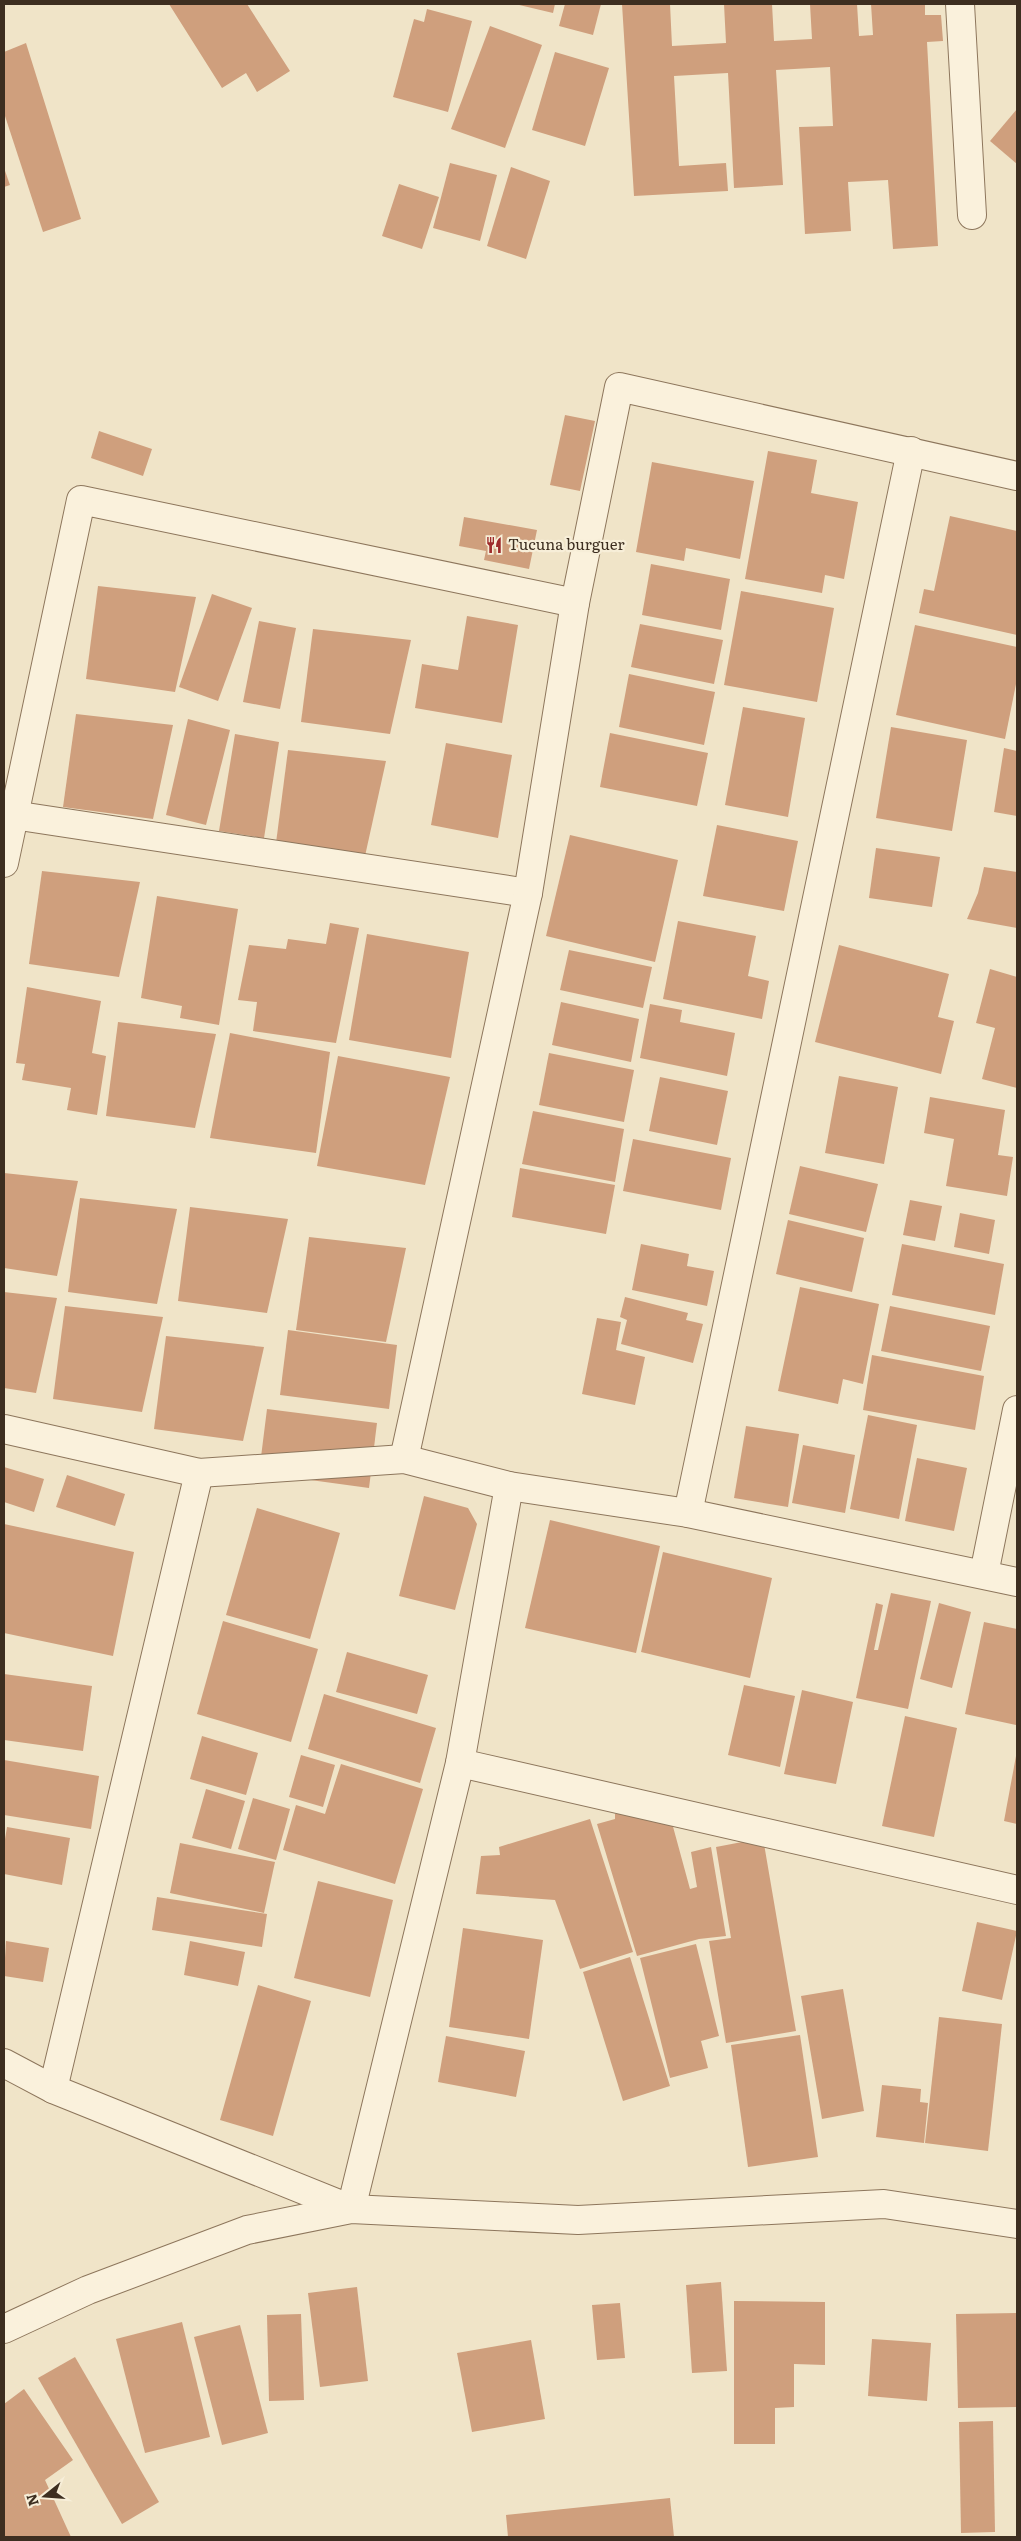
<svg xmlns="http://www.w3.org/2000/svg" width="1021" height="2541" font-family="Literata,serif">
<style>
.building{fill:#cf9f7d}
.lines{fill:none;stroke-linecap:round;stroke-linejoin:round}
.street-casing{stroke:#8d765c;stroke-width:30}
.street{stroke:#faf1dc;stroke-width:28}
.labels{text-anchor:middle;stroke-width:4.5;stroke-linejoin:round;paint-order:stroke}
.poi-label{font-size:15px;fill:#3d2e20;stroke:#f7eed8;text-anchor:start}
</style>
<rect width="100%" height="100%" fill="#f0e4c8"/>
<!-- building -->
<g class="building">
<path d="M 169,4 L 247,4 L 290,71 L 257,92 L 246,73 L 222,88 Z"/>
<path d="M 515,4 L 555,4 L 553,13 Z"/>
<path d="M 565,4 L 601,4 L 593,35 L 559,26 Z"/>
<path d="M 622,4 L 670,4 L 672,46 L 726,43 L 724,4 L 772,4 L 774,41 L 812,39 L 810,4 L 857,4 L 859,36 L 873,35 L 871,4 L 925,4 L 925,15 L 941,15 L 943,41 L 927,42 L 938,246 L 893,249 L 888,180 L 848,182 L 851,231 L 805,234 L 799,127 L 833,126 L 830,67 L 776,70 L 783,185 L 734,188 L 728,73 L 674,76 L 679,166 L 726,163 L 728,191 L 634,196 Z"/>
<path d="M 427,9 L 472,21 L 448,112 L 393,97 L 414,19 L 424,22 Z"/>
<path d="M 490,26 L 542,45 L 505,148 L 451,129 Z"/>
<path d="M 26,43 L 81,219 L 43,232 L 4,113 L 4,52 Z"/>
<path d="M 555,52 L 609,68 L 585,146 L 532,130 Z"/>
<path d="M 1017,109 L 1017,164 L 990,141 Z"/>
<path d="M 450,163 L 497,175 L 480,241 L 433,228 Z"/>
<path d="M 511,167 L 550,181 L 526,259 L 487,246 Z"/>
<path d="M 4,168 L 10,185 L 4,187 Z"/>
<path d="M 399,184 L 439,197 L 422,249 L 382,236 Z"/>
<path d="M 565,415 L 595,421 L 580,491 L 550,485 Z"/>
<path d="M 99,431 L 152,449 L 143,476 L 91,458 Z"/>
<path d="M 768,451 L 817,460 L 811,493 L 858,502 L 844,579 L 825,575 L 822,593 L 745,579 Z"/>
<path d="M 652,462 L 754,481 L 740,559 L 686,548 L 684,561 L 636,552 Z"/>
<path d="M 950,516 L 1017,531 L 1017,635 L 919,613 L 924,589 L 934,591 Z"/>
<path d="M 464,517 L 537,530 L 529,569 L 484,560 L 486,551 L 459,546 Z"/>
<path d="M 651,564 L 730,579 L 721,630 L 642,615 Z"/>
<path d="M 98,586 L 196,597 L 175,692 L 86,679 Z"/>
<path d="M 741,591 L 834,608 L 817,702 L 724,685 Z"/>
<path d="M 212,594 L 252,608 L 218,701 L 179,687 Z"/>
<path d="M 467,616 L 518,625 L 502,723 L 415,708 L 422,664 L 458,670 Z"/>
<path d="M 259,621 L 296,628 L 280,709 L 243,702 Z"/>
<path d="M 640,624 L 723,640 L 714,684 L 631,667 Z"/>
<path d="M 915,625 L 1017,647 L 1017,679 L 1005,739 L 896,715 Z"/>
<path d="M 313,629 L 411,640 L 390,734 L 301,722 Z"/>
<path d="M 629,674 L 715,692 L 704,745 L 619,727 Z"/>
<path d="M 743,707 L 805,718 L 788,817 L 725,805 Z"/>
<path d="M 76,714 L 173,725 L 153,819 L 63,807 Z"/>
<path d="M 188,719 L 230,730 L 206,825 L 166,815 Z"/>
<path d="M 891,727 L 967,740 L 952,831 L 876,818 Z"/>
<path d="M 610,733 L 708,753 L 697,806 L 600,787 Z"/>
<path d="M 235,734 L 279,742 L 264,838 L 219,831 Z"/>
<path d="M 446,743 L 512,755 L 498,838 L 431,825 Z"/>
<path d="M 1004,748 L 1017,751 L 1017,816 L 994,812 Z"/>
<path d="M 288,750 L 386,761 L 365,856 L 276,843 Z"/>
<path d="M 717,825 L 798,841 L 784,911 L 703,896 Z"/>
<path d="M 570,835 L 678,860 L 655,962 L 546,936 Z"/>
<path d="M 876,848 L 940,857 L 932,907 L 869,898 Z"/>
<path d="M 984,867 L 1017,872 L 1017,928 L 967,919 L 978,893 Z"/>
<path d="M 42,871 L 140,882 L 119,977 L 29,964 Z"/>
<path d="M 157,896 L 238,909 L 219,1025 L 180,1018 L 182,1006 L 141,998 Z"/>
<path d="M 678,921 L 756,936 L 748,976 L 769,981 L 762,1019 L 663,999 Z"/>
<path d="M 330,923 L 359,928 L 336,1043 L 253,1031 L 257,1002 L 238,1000 L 249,945 L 286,949 L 288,939 L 326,944 Z"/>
<path d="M 367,934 L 469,952 L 451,1058 L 349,1040 Z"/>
<path d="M 839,945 L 949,974 L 938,1017 L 954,1021 L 941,1074 L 815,1042 Z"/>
<path d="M 569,950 L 652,967 L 643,1008 L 560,990 Z"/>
<path d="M 990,969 L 1017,977 L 1017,1088 L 982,1079 L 995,1028 L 976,1023 Z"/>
<path d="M 27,987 L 101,1001 L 92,1053 L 106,1056 L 97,1115 L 67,1110 L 71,1088 L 22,1080 L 25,1064 L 16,1063 Z"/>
<path d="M 561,1002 L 639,1019 L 631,1062 L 552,1045 Z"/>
<path d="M 650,1004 L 682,1010 L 680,1022 L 735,1033 L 727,1076 L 640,1058 Z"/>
<path d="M 118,1022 L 216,1034 L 195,1128 L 106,1116 Z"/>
<path d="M 230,1033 L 330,1052 L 316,1153 L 210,1138 Z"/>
<path d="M 549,1053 L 634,1070 L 624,1122 L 539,1105 Z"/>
<path d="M 338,1056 L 450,1077 L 425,1185 L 317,1166 Z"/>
<path d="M 839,1076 L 898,1087 L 884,1164 L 825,1153 Z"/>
<path d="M 660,1077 L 728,1091 L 717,1145 L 649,1131 Z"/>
<path d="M 930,1097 L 1005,1110 L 998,1155 L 1013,1157 L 1007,1196 L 946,1186 L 954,1139 L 924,1133 Z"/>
<path d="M 533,1111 L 624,1129 L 615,1182 L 522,1164 Z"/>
<path d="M 633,1139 L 731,1158 L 721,1210 L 623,1191 Z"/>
<path d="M 800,1166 L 878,1184 L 866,1232 L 789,1214 Z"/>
<path d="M 520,1168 L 615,1185 L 606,1234 L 512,1217 Z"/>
<path d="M 4,1173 L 78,1181 L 57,1276 L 4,1268 Z"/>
<path d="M 80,1198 L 177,1209 L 157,1304 L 68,1292 Z"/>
<path d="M 910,1200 L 942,1206 L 935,1241 L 903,1235 Z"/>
<path d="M 190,1207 L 288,1219 L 267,1313 L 178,1301 Z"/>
<path d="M 960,1213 L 995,1220 L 989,1254 L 954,1247 Z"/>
<path d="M 788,1220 L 864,1238 L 852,1292 L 776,1274 Z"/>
<path d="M 309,1237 L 406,1248 L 386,1342 L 296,1330 Z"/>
<path d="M 641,1244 L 689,1254 L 687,1266 L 714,1271 L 707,1306 L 632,1290 Z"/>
<path d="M 902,1244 L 1004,1264 L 995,1315 L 892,1295 Z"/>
<path d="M 800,1287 L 879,1304 L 863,1384 L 843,1379 L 838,1404 L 778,1391 Z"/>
<path d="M 4,1292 L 57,1298 L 36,1393 L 4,1388 Z"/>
<path d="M 625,1297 L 688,1313 L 686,1320 L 703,1324 L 693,1363 L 621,1344 L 627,1320 L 620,1317 Z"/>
<path d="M 65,1306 L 163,1317 L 142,1412 L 53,1399 Z"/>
<path d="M 890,1306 L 990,1326 L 981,1371 L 881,1351 Z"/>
<path d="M 597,1318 L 621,1322 L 616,1350 L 645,1357 L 635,1405 L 582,1394 Z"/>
<path d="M 288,1330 L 397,1345 L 389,1409 L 280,1395 Z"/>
<path d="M 166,1336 L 264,1347 L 243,1441 L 154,1429 Z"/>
<path d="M 872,1355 L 984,1376 L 975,1430 L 863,1410 Z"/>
<path d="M 267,1409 L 377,1423 L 369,1488 L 259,1473 Z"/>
<path d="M 868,1415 L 917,1425 L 899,1519 L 850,1509 Z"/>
<path d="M 746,1426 L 799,1434 L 788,1507 L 734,1498 Z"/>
<path d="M 803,1445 L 855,1455 L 845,1513 L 792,1503 Z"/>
<path d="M 917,1458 L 967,1468 L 954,1531 L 905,1521 Z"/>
<path d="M 4,1467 L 44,1479 L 34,1512 L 4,1502 Z"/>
<path d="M 67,1475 L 125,1494 L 115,1526 L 56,1507 Z"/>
<path d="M 424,1496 L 468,1508 L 477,1524 L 455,1610 L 399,1596 Z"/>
<path d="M 257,1508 L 340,1533 L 310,1639 L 226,1615 Z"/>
<path d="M 550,1520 L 660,1546 L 636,1653 L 525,1628 Z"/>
<path d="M 4,1524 L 134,1552 L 113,1656 L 4,1633 Z"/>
<path d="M 663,1552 L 772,1578 L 750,1678 L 641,1652 Z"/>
<path d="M 891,1593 L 931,1601 L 908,1709 L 856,1698 L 876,1603 L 883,1605 L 874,1650 L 878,1650 Z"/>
<path d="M 939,1603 L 971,1612 L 952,1688 L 920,1679 Z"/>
<path d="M 223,1621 L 318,1649 L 291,1742 L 197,1714 Z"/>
<path d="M 984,1622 L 1017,1629 L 1016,1725 L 965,1714 Z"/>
<path d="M 347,1652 L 428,1675 L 417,1714 L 336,1692 Z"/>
<path d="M 4,1674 L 92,1686 L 83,1751 L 4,1740 Z"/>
<path d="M 744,1685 L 795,1696 L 780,1767 L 728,1755 Z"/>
<path d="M 802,1690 L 853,1702 L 836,1784 L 784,1774 Z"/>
<path d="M 324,1694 L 436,1728 L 420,1783 L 308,1749 Z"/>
<path d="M 905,1716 L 957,1728 L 934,1837 L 882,1826 Z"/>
<path d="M 202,1736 L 258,1753 L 246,1795 L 190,1779 Z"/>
<path d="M 301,1755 L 335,1765 L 323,1807 L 289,1797 Z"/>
<path d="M 1016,1756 L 1017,1756 L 1017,1824 L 1004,1821 Z"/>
<path d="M 4,1760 L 99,1776 L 91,1829 L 4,1815 Z"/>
<path d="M 341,1764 L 423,1789 L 395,1884 L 283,1850 L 296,1805 L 325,1814 Z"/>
<path d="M 206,1789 L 245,1801 L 231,1849 L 192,1838 Z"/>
<path d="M 253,1798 L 290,1809 L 276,1860 L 238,1849 Z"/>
<path d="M 641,1810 L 669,1812 L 690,1889 L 697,1887 L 691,1852 L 711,1847 L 726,1936 L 699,1939 L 637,1956 L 597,1824 L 615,1819 L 615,1814 Z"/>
<path d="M 590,1819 L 633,1952 L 580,1969 L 555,1900 L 476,1894 L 481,1856 L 500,1855 L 499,1847 Z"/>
<path d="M 7,1827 L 70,1838 L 62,1885 L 4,1874 L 4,1845 Z"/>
<path d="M 763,1838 L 796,2031 L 726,2043 L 709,1941 L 731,1938 L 716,1847 Z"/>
<path d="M 180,1843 L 275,1862 L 264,1913 L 170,1893 Z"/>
<path d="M 318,1881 L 393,1900 L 370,1997 L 294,1978 Z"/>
<path d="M 157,1897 L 267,1914 L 262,1947 L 152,1930 Z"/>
<path d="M 977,1922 L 1017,1931 L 1002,2000 L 962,1991 Z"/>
<path d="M 463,1928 L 543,1940 L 529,2039 L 449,2027 Z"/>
<path d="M 6,1941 L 49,1948 L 43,1982 L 4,1976 Z"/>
<path d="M 190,1941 L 245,1952 L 238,1986 L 184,1975 Z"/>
<path d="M 696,1944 L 719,2036 L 701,2041 L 708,2068 L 670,2078 L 640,1958 Z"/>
<path d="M 630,1957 L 670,2086 L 623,2101 L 583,1972 Z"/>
<path d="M 258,1985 L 311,2001 L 273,2136 L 220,2120 Z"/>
<path d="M 843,1989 L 864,2111 L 822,2119 L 801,1996 Z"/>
<path d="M 939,2017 L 1002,2024 L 988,2151 L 925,2143 Z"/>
<path d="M 800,2035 L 818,2157 L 748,2167 L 731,2045 Z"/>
<path d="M 446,2036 L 525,2051 L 516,2097 L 438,2082 Z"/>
<path d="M 882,2085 L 921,2089 L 920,2102 L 928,2103 L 924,2143 L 876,2137 Z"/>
<path d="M 721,2282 L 727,2371 L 692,2373 L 686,2285 Z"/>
<path d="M 357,2287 L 368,2381 L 320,2387 L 308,2293 Z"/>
<path d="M 734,2301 L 825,2302 L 825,2365 L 794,2364 L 794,2407 L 775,2408 L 775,2444 L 734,2444 Z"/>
<path d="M 620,2303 L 625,2358 L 597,2360 L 592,2305 Z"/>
<path d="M 1017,2313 L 1017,2407 L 958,2408 L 956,2314 Z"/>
<path d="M 301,2314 L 304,2400 L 269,2401 L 267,2315 Z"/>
<path d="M 182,2322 L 210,2437 L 145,2453 L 116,2339 Z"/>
<path d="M 240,2325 L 268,2433 L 222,2445 L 194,2337 Z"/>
<path d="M 872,2339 L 931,2343 L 927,2401 L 868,2396 Z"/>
<path d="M 531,2340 L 545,2419 L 472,2432 L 457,2353 Z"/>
<path d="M 75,2357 L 159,2502 L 122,2524 L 38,2378 Z"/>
<path d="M 24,2389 L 73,2460 L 45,2480 L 71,2537 L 4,2537 L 4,2404 Z"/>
<path d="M 993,2421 L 995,2532 L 961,2533 L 959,2422 Z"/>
<path d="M 670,2498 L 674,2537 L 508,2537 L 506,2515 Z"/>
</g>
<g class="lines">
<!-- street casing -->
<g class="street-casing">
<g id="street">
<path d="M 960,4 L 972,215"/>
<path d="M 13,815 L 528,893"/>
<path d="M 4,863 L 81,500 L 575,603"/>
<path d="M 4,1429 L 199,1473 L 404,1459 L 509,1486 L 688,1513 L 1017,1582"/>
<path d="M 404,1459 L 528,893 L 575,603 L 619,387 L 1017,476"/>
<path d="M 688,1513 L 911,451"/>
<path d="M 984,1574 L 1017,1410"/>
<path d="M 460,1763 L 1017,1890"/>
<path d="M 4,2063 L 53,2089 L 351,2209 L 460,1763 L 509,1486"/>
<path d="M 53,2089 L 199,1473"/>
<path d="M 4,2329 L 88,2290 L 247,2230 L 351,2209 L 578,2220 L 884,2204 L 1017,2224"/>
</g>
</g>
<!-- street -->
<use href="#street" class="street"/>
</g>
<!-- icons -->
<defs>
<g id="restaurant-bare" transform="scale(1.35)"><path d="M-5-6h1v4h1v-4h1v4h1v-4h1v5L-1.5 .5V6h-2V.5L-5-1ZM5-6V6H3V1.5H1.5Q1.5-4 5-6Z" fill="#9e2a2b" stroke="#f7eed8" stroke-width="2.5" paint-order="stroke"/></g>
</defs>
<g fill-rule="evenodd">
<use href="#restaurant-bare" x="494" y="545"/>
</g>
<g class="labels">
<!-- poi labels -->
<g class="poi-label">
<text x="508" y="550">Tucuna burguer</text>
</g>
</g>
<!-- border -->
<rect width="1021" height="2541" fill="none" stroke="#3d2e20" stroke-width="10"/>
<!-- north arrow -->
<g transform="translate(45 2496) rotate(253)" stroke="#f7eed8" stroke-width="4" paint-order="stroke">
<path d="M0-4L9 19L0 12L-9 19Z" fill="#3d2e20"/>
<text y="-8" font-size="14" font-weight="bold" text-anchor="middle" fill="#3d2e20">N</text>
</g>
</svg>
